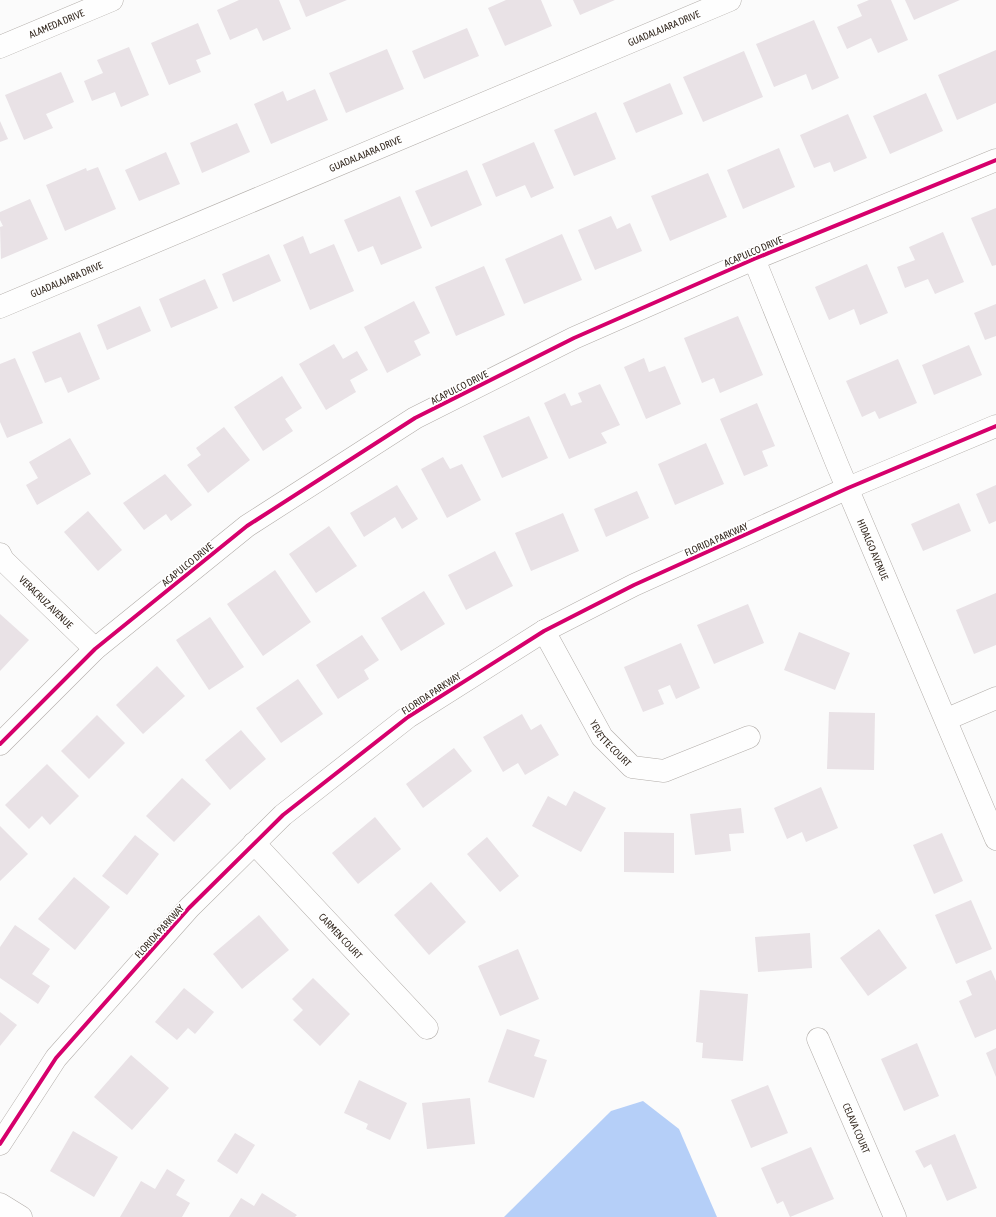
<svg xmlns="http://www.w3.org/2000/svg" width="996" height="1217" font-family="'Asap Condensed',sans-serif">
<style>
.water{fill:#b5cff8}
.building{fill:#e9e2e6}
.lines{fill:none;stroke-linecap:round;stroke-linejoin:round}
.minor-casing{stroke:#b2ada9;stroke-width:23}
.minor{stroke:#fefefe;stroke-width:22}
.cycleway-casing{stroke:#fff;stroke-width:6}
.cycleway{stroke:#d6006c;stroke-width:4}
.labels{text-anchor:middle;stroke-width:3.5;stroke-linejoin:round;paint-order:stroke}
.street-label{font-size:10px;fill:#342920;stroke:#fff}
</style>
<rect width="100%" height="100%" fill="#fbfbfb"/>
<!-- water -->
<path class="water" d="M 643,1101 L 679,1129 L 717,1217 L 504,1217 L 611,1111 Z"/>
<!-- building -->
<g class="building">
<path d="M 239,0 L 279,0 L 291,29 L 263,41 L 257,28 L 230,40 L 217,10 Z"/>
<path d="M 299,0 L 347,0 L 306,17 Z"/>
<path d="M 506,0 L 541,0 L 552,26 L 505,46 L 488,8 Z"/>
<path d="M 573,0 L 615,0 L 580,15 Z"/>
<path d="M 869,0 L 891,0 L 908,40 L 878,53 L 871,38 L 847,49 L 837,27 L 862,16 L 857,5 Z"/>
<path d="M 905,0 L 960,0 L 914,20 Z"/>
<path d="M 814,20 L 839,78 L 812,90 L 806,74 L 774,87 L 756,44 Z"/>
<path d="M 198,23 L 211,54 L 196,60 L 201,72 L 169,85 L 151,43 Z"/>
<path d="M 467,28 L 479,56 L 424,79 L 412,51 Z"/>
<path d="M 129,47 L 149,95 L 121,107 L 115,92 L 92,101 L 84,81 L 103,73 L 97,60 Z"/>
<path d="M 387,49 L 404,89 L 346,113 L 329,73 Z"/>
<path d="M 996,50 L 996,103 L 957,120 L 938,75 Z"/>
<path d="M 744,51 L 763,97 L 703,122 L 683,77 Z"/>
<path d="M 61,72 L 74,102 L 46,114 L 53,128 L 24,140 L 5,95 Z"/>
<path d="M 670,83 L 683,114 L 636,133 L 623,103 Z"/>
<path d="M 315,89 L 328,120 L 271,144 L 254,104 L 283,91 L 287,101 Z"/>
<path d="M 926,93 L 943,131 L 890,154 L 873,116 Z"/>
<path d="M 596,112 L 616,159 L 574,176 L 554,130 Z"/>
<path d="M 848,114 L 867,158 L 834,172 L 830,162 L 814,168 L 800,135 Z"/>
<path d="M 0,121 L 8,139 L 0,142 Z"/>
<path d="M 237,123 L 250,152 L 202,173 L 190,143 Z"/>
<path d="M 534,142 L 554,188 L 531,198 L 525,185 L 496,197 L 482,164 Z"/>
<path d="M 779,148 L 795,187 L 743,209 L 727,170 Z"/>
<path d="M 166,152 L 180,184 L 139,201 L 125,170 Z"/>
<path d="M 98,167 L 116,209 L 65,231 L 46,185 L 86,168 L 87,171 Z"/>
<path d="M 467,170 L 482,205 L 431,227 L 415,191 Z"/>
<path d="M 708,173 L 727,217 L 670,241 L 651,196 Z"/>
<path d="M 400,196 L 422,248 L 381,265 L 373,246 L 358,252 L 344,220 Z"/>
<path d="M 30,199 L 48,239 L 1,259 L 0,227 L 3,226 L 0,220 L 0,212 Z"/>
<path d="M 996,208 L 996,265 L 992,266 L 971,218 Z"/>
<path d="M 611,216 L 617,229 L 630,223 L 642,251 L 595,270 L 578,230 Z"/>
<path d="M 943,232 L 964,282 L 935,294 L 928,279 L 905,288 L 897,267 L 915,260 L 909,247 Z"/>
<path d="M 562,234 L 582,280 L 524,304 L 505,259 Z"/>
<path d="M 303,236 L 310,254 L 334,244 L 354,291 L 310,310 L 283,245 Z"/>
<path d="M 269,254 L 281,281 L 233,302 L 222,274 Z"/>
<path d="M 867,264 L 888,313 L 860,325 L 854,309 L 829,320 L 815,287 Z"/>
<path d="M 484,266 L 505,315 L 456,336 L 435,287 Z"/>
<path d="M 205,279 L 218,308 L 171,328 L 159,299 Z"/>
<path d="M 414,301 L 430,333 L 414,341 L 421,355 L 387,373 L 364,327 Z"/>
<path d="M 996,304 L 996,336 L 985,340 L 974,313 Z"/>
<path d="M 140,306 L 151,331 L 107,350 L 97,325 Z"/>
<path d="M 738,316 L 763,375 L 720,393 L 714,378 L 702,383 L 684,338 Z"/>
<path d="M 80,332 L 100,379 L 68,393 L 61,377 L 45,383 L 32,352 Z"/>
<path d="M 334,344 L 343,359 L 357,351 L 368,370 L 350,380 L 356,392 L 326,410 L 299,364 Z"/>
<path d="M 969,345 L 982,375 L 934,395 L 922,365 Z"/>
<path d="M 15,358 L 43,423 L 7,438 L 0,422 L 0,364 Z"/>
<path d="M 644,358 L 649,372 L 665,366 L 681,404 L 646,419 L 624,367 Z"/>
<path d="M 898,359 L 917,403 L 879,419 L 875,411 L 862,417 L 846,381 Z"/>
<path d="M 282,376 L 302,408 L 285,419 L 293,431 L 263,451 L 234,407 Z"/>
<path d="M 600,384 L 620,425 L 601,433 L 607,443 L 569,459 L 544,403 L 565,393 L 571,406 L 582,402 L 578,393 Z"/>
<path d="M 757,403 L 775,446 L 762,451 L 768,466 L 744,476 L 720,419 Z"/>
<path d="M 529,416 L 548,458 L 502,478 L 483,436 Z"/>
<path d="M 224,427 L 250,460 L 208,493 L 187,465 L 201,455 L 196,448 Z"/>
<path d="M 70,438 L 91,474 L 37,505 L 26,485 L 38,478 L 29,462 Z"/>
<path d="M 706,443 L 724,484 L 675,505 L 658,464 Z"/>
<path d="M 443,457 L 450,469 L 462,464 L 481,500 L 447,518 L 421,469 Z"/>
<path d="M 165,474 L 192,505 L 171,521 L 166,514 L 144,530 L 123,503 Z"/>
<path d="M 397,485 L 418,519 L 402,529 L 395,517 L 364,537 L 350,513 Z"/>
<path d="M 996,485 L 996,521 L 989,524 L 976,494 Z"/>
<path d="M 637,491 L 649,518 L 606,537 L 594,509 Z"/>
<path d="M 959,503 L 971,531 L 923,551 L 911,524 Z"/>
<path d="M 88,511 L 122,550 L 98,571 L 64,532 Z"/>
<path d="M 563,513 L 579,551 L 531,571 L 515,533 Z"/>
<path d="M 329,526 L 357,566 L 316,593 L 289,554 Z"/>
<path d="M 495,551 L 513,586 L 466,610 L 448,575 Z"/>
<path d="M 275,570 L 311,622 L 263,656 L 227,604 Z"/>
<path d="M 424,591 L 445,624 L 401,651 L 381,618 Z"/>
<path d="M 996,593 L 996,645 L 974,654 L 956,610 Z"/>
<path d="M 748,604 L 764,643 L 714,664 L 697,625 Z"/>
<path d="M 0,614 L 29,640 L 0,671 Z"/>
<path d="M 210,617 L 244,667 L 209,690 L 176,640 Z"/>
<path d="M 799,632 L 850,653 L 835,690 L 784,670 Z"/>
<path d="M 362,635 L 379,660 L 364,670 L 369,679 L 338,699 L 316,665 Z"/>
<path d="M 681,643 L 700,688 L 676,699 L 670,685 L 658,690 L 664,704 L 643,712 L 624,667 Z"/>
<path d="M 157,666 L 185,696 L 143,734 L 116,705 Z"/>
<path d="M 298,679 L 323,714 L 281,743 L 256,708 Z"/>
<path d="M 829,712 L 875,713 L 874,770 L 827,769 Z"/>
<path d="M 522,714 L 531,730 L 541,724 L 559,755 L 525,775 L 518,763 L 503,772 L 483,737 Z"/>
<path d="M 97,715 L 125,743 L 89,779 L 61,751 Z"/>
<path d="M 241,730 L 266,759 L 230,790 L 205,760 Z"/>
<path d="M 454,748 L 472,771 L 423,808 L 406,784 Z"/>
<path d="M 47,764 L 79,796 L 50,825 L 42,816 L 29,829 L 5,805 Z"/>
<path d="M 182,778 L 211,804 L 174,842 L 146,816 Z"/>
<path d="M 821,787 L 838,828 L 806,842 L 802,832 L 787,839 L 774,808 Z"/>
<path d="M 574,791 L 606,808 L 581,852 L 532,826 L 548,796 L 566,806 Z"/>
<path d="M 741,808 L 744,833 L 729,834 L 731,851 L 695,855 L 690,814 Z"/>
<path d="M 375,817 L 401,849 L 358,884 L 332,853 Z"/>
<path d="M 0,826 L 28,854 L 0,881 Z"/>
<path d="M 624,832 L 674,833 L 674,873 L 624,872 Z"/>
<path d="M 942,833 L 963,881 L 934,894 L 913,845 Z"/>
<path d="M 135,835 L 159,854 L 127,895 L 102,876 Z"/>
<path d="M 487,837 L 519,876 L 500,892 L 467,854 Z"/>
<path d="M 74,877 L 110,907 L 75,950 L 38,919 Z"/>
<path d="M 431,882 L 466,922 L 429,955 L 394,915 Z"/>
<path d="M 971,900 L 992,949 L 956,964 L 935,915 Z"/>
<path d="M 259,915 L 289,950 L 242,989 L 213,954 Z"/>
<path d="M 15,925 L 50,949 L 32,974 L 50,986 L 38,1004 L 0,978 L 0,947 Z"/>
<path d="M 879,929 L 907,968 L 868,996 L 840,958 Z"/>
<path d="M 810,933 L 812,968 L 758,972 L 755,937 Z"/>
<path d="M 518,949 L 539,999 L 500,1016 L 478,966 Z"/>
<path d="M 991,970 L 996,981 L 996,1029 L 975,1038 L 959,1001 L 972,995 L 966,981 Z"/>
<path d="M 313,978 L 350,1014 L 320,1046 L 293,1020 L 303,1010 L 292,999 Z"/>
<path d="M 184,988 L 214,1012 L 195,1034 L 188,1028 L 177,1040 L 155,1022 Z"/>
<path d="M 700,990 L 748,994 L 743,1061 L 702,1058 L 703,1043 L 696,1042 Z"/>
<path d="M 0,1012 L 17,1025 L 0,1046 Z"/>
<path d="M 507,1029 L 540,1040 L 534,1056 L 547,1060 L 534,1098 L 488,1082 Z"/>
<path d="M 917,1043 L 939,1096 L 904,1111 L 881,1059 Z"/>
<path d="M 996,1048 L 996,1077 L 986,1053 Z"/>
<path d="M 131,1055 L 169,1088 L 132,1130 L 94,1097 Z"/>
<path d="M 359,1080 L 407,1103 L 390,1140 L 366,1129 L 368,1124 L 344,1113 Z"/>
<path d="M 768,1085 L 788,1133 L 751,1148 L 731,1100 Z"/>
<path d="M 470,1098 L 475,1144 L 427,1149 L 422,1103 Z"/>
<path d="M 73,1131 L 118,1157 L 94,1197 L 50,1171 Z"/>
<path d="M 235,1133 L 255,1145 L 237,1174 L 217,1161 Z"/>
<path d="M 955,1134 L 977,1188 L 947,1201 L 931,1164 L 924,1168 L 915,1151 Z"/>
<path d="M 811,1147 L 834,1199 L 790,1217 L 783,1201 L 777,1204 L 761,1168 Z"/>
<path d="M 167,1169 L 185,1180 L 176,1195 L 190,1203 L 182,1217 L 120,1217 L 141,1181 L 155,1189 Z"/>
<path d="M 262,1193 L 297,1215 L 295,1217 L 229,1217 L 241,1198 L 254,1206 Z"/>
</g>
<g class="lines">
<!-- minor casing -->
<g class="minor-casing">
<g id="minor">
<path id="s1" d="M 0,47 L 112,0"/>
<path id="s2" d="M 754,259 L 837,464 L 996,839"/>
<path id="s3" d="M 0,307 L 730,0"/>
<path id="s4" d="M 0,554 L 3,560 L 95,649"/>
<path id="s5" d="M 544,631 L 602,737 L 632,767 L 664,771 L 749,737"/>
<path d="M 947,719 L 996,698"/>
<path d="M 0,744 L 95,649 L 247,526 L 415,418 L 574,338 L 754,259 L 996,160"/>
<path id="s6" d="M 254,843 L 427,1028"/>
<path id="s7" d="M 818,1039 L 895,1217"/>
<path d="M 0,1144 L 56,1058 L 189,908 L 283,815 L 408,717 L 544,631 L 634,585 L 848,488 L 996,426"/>
<path d="M 0,1204 L 21,1217"/>
</g>
</g>
<!-- minor -->
<use href="#minor" class="minor"/>
<!-- cycleway casing -->
<g class="cycleway-casing">
<g id="cycleway">
<path d="M 0,744 L 95,649 L 247,526 L 415,418 L 574,338 L 754,259 L 996,160"/>
<path d="M 0,1144 L 56,1058 L 189,908 L 283,815 L 408,717 L 544,631 L 634,585 L 848,488 L 996,426"/>
</g>
</g>
<!-- cycleway -->
<use href="#cycleway" class="cycleway"/>
</g>
<g class="labels">
<!-- street labels -->
<g class="street-label">
<text dy="4" stroke="none"><textPath href="#s1" startOffset="61">ALAMEDA DRIVE</textPath></text>
<text dy="4" stroke="none"><textPath href="#s3" startOffset="720">GUADALAJARA DRIVE</textPath></text>
<text dy="4" stroke="none"><textPath href="#s3" startOffset="396">GUADALAJARA DRIVE</textPath></text>
<text transform="translate(753 251) rotate(-23)" y="4">ACAPULCO DRIVE</text>
<text dy="4" stroke="none"><textPath href="#s3" startOffset="72">GUADALAJARA DRIVE</textPath></text>
<text transform="translate(459 387) rotate(-27)" y="4">ACAPULCO DRIVE</text>
<text transform="translate(716 539) rotate(-24)" y="4">FLORIDA PARKWAY</text>
<text dy="4" stroke="none"><textPath href="#s2" startOffset="314">HIDALGO AVENUE</textPath></text>
<text transform="translate(187 564) rotate(-39)" y="4">ACAPULCO DRIVE</text>
<text dy="4" stroke="none"><textPath href="#s4" startOffset="67">VERACRUZ AVENUE</textPath></text>
<text transform="translate(431 693) rotate(-33)" y="4">FLORIDA PARKWAY</text>
<text dy="4" stroke="none"><textPath href="#s5" startOffset="131">YEVETTE COURT</textPath></text>
<text transform="translate(159 931) rotate(-48)" y="4">FLORIDA PARKWAY</text>
<text dy="4" stroke="none"><textPath href="#s6" startOffset="127">CARMEN COURT</textPath></text>
<text dy="4" stroke="none"><textPath href="#s7" startOffset="97">CELAVA COURT</textPath></text>
</g>
</g>
</svg>
